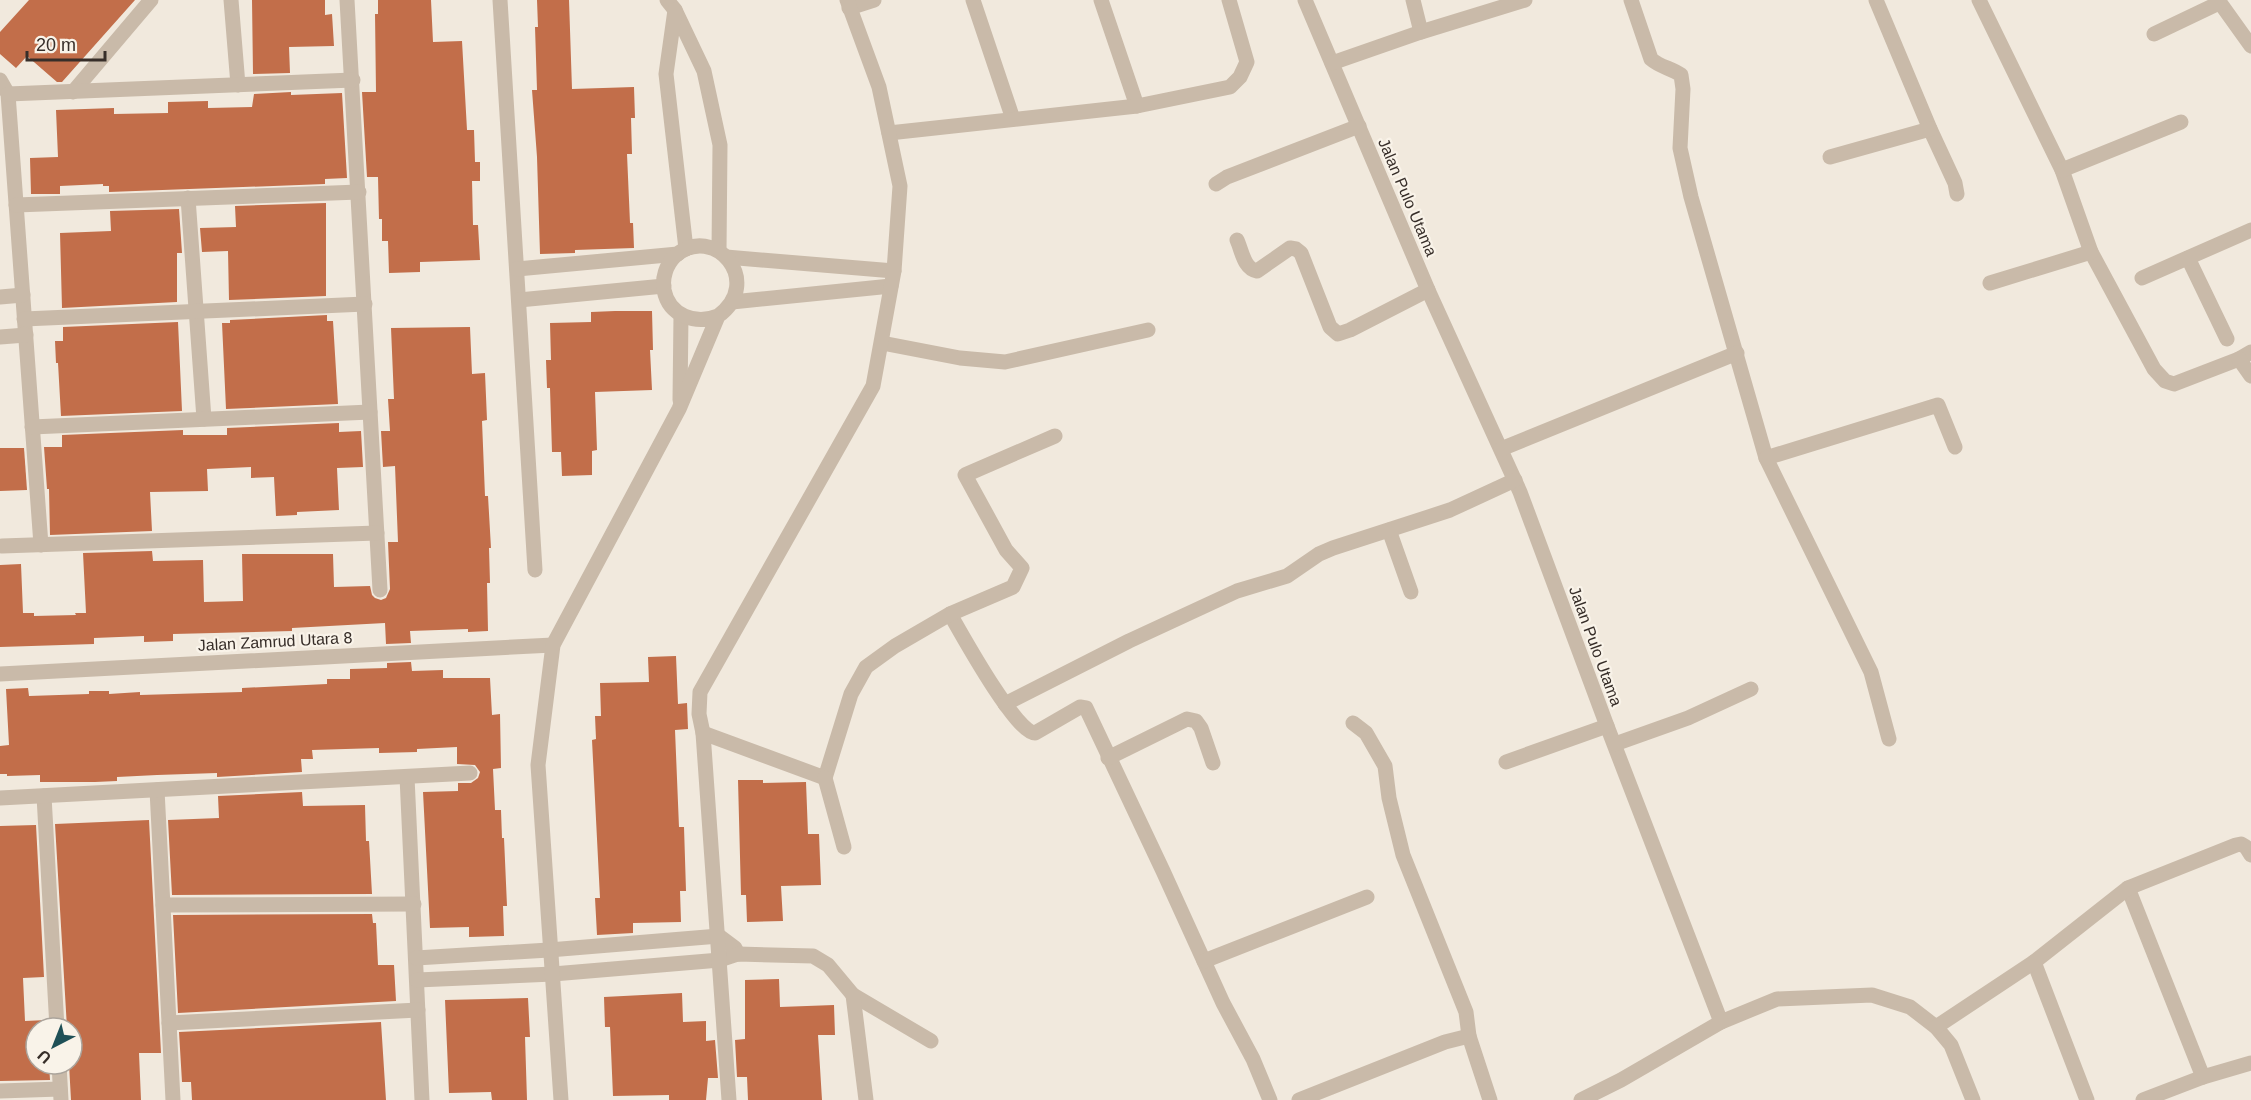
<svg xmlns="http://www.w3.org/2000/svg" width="2251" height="1100" font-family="Helvetica,sans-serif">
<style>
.building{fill:#c26e4a}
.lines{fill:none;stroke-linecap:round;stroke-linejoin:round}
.minor{stroke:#c9baa9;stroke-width:15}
.labels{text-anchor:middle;stroke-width:4.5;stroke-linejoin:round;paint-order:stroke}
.street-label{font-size:16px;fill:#372e29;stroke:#f9f3e9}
</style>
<rect width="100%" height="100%" fill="#f1e9dd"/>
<!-- building -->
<g class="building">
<path d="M 29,0 L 135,0 L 62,82 L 57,82 L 27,56 L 16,68 L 0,54 L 0,32 Z"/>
<path d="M 252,0 L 325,0 L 325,15 L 332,14 L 334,46 L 289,47 L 290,73 L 253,74 Z"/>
<path d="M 378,0 L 431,0 L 433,42 L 462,41 L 467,130 L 474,130 L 475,162 L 480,162 L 480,181 L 472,181 L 473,225 L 478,225 L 480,260 L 420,262 L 420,272 L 389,273 L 388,241 L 382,241 L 382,219 L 379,219 L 378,177 L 367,177 L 362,92 L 376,92 L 375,14 L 378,14 Z"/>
<path d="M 537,0 L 569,0 L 572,89 L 634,87 L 635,118 L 631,118 L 632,154 L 627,154 L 630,223 L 633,223 L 634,248 L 575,250 L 575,253 L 540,254 L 537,157 L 532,90 L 537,90 L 535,27 L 538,27 Z"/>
<path d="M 291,92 L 291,95 L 342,93 L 347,178 L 325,179 L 325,184 L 109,192 L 109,186 L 103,186 L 103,184 L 60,186 L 60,194 L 31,194 L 30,158 L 58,157 L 56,110 L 114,108 L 114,114 L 168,113 L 168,102 L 208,101 L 208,108 L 252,107 L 254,94 Z"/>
<path d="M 326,203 L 326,296 L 229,300 L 228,251 L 202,252 L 200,228 L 236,227 L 235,206 Z"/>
<path d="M 179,209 L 182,253 L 177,253 L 177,302 L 62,308 L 60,233 L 111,231 L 110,211 Z"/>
<path d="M 615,311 L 652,311 L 653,350 L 650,350 L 652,390 L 595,392 L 597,450 L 592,451 L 592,475 L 562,476 L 561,452 L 552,452 L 550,388 L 547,388 L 546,360 L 551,360 L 550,323 L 591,322 L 591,312 Z"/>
<path d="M 327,315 L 327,321 L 333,321 L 338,404 L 226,409 L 222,323 L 230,323 L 230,320 Z"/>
<path d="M 178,322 L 182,411 L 61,416 L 58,363 L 56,363 L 55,341 L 63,341 L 63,327 Z"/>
<path d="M 470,327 L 472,374 L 485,373 L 487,420 L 482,421 L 485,496 L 488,496 L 491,548 L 489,548 L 490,583 L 487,583 L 488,631 L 468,632 L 468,629 L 410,631 L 411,643 L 386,644 L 385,623 L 292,628 L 292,631 L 173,634 L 173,641 L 144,642 L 144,636 L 94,638 L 94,644 L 0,647 L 0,565 L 21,564 L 23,613 L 34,613 L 34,616 L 76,615 L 75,613 L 86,613 L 83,553 L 152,551 L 153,561 L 203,560 L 204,602 L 243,601 L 242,554 L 333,554 L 334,587 L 370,586 L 372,595 L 375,598 L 381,600 L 386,598 L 390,589 L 388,542 L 398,542 L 395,466 L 383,467 L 381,431 L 390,431 L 388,399 L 394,399 L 391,328 Z"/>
<path d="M 339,423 L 339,432 L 361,431 L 363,467 L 337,468 L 339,510 L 297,512 L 297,515 L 276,516 L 274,477 L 251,478 L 251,467 L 207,469 L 208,491 L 150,492 L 152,531 L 50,535 L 49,489 L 47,489 L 44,447 L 62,447 L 62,435 L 183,430 L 183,435 L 227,435 L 227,428 Z"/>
<path d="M 0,448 L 24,448 L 27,490 L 0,491 Z"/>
<path d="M 676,656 L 678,704 L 687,703 L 688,729 L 675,730 L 679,827 L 684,827 L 686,891 L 680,891 L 681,922 L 633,923 L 633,933 L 597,935 L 595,898 L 600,898 L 592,740 L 596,739 L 595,716 L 601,716 L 600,683 L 649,682 L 648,657 Z"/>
<path d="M 411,662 L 412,671 L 443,670 L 443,678 L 490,678 L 492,715 L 500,714 L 501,768 L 493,769 L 495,810 L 501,810 L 502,838 L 504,838 L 507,906 L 503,906 L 504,936 L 469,937 L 469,927 L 430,928 L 423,792 L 458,791 L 458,783 L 471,783 L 478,778 L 480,772 L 475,765 L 457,764 L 457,747 L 417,749 L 417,752 L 379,753 L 379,748 L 312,750 L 313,759 L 301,759 L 302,772 L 217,777 L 217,773 L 157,775 L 117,777 L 117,781 L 95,782 L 40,782 L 40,775 L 7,776 L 7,774 L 0,774 L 0,746 L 9,745 L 6,689 L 28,688 L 29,696 L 89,694 L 89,691 L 109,691 L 109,694 L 140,692 L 140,695 L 242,692 L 242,688 L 327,684 L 327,679 L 350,679 L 350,669 L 387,668 L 387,663 Z"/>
<path d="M 738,780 L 763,780 L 763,783 L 806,782 L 808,834 L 819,834 L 821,885 L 781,886 L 783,921 L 747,922 L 746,895 L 741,895 Z"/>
<path d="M 302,792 L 303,806 L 365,805 L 366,841 L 369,841 L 372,894 L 172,895 L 168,820 L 219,818 L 218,796 Z"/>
<path d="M 149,820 L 161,1053 L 139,1053 L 141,1100 L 71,1100 L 69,1064 L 72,1064 L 72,1028 L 67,1028 L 55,824 Z"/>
<path d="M 36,825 L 44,977 L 23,978 L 25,1021 L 47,1020 L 47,1028 L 36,1028 L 36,1064 L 49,1064 L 50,1080 L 0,1081 L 0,826 Z"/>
<path d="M 372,914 L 373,923 L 376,923 L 378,965 L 394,965 L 396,1001 L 178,1013 L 173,915 Z"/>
<path d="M 779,979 L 780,1007 L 834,1005 L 835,1035 L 818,1035 L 822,1100 L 748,1100 L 747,1077 L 737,1077 L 735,1040 L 745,1039 L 745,980 Z"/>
<path d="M 682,993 L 683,1022 L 706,1021 L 706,1041 L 715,1040 L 718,1078 L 708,1078 L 706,1100 L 669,1100 L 669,1095 L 613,1096 L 610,1027 L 605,1027 L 604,997 Z"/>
<path d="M 528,998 L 530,1037 L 525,1037 L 527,1100 L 492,1100 L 491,1092 L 449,1093 L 445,1000 Z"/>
<path d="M 381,1022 L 386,1100 L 192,1100 L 191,1082 L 182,1082 L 179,1032 Z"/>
</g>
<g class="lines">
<!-- minor -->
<g class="minor">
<path d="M 231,0 L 238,85"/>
<path d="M 347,0 L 380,590"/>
<path d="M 500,0 L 535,570"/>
<path d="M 667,0 L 675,10 L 704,71 L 720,145 L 719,251"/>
<path d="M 973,0 L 1013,119"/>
<path d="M 1101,0 L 1137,106"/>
<path d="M 1305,0 L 1428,290 L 1520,492 L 1607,726 L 1721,1022 L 1777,999 L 1872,995 L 1910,1007 L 1936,1027 L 1951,1045 L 1973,1100"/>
<path d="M 1413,0 L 1421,32"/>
<path d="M 1631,0 L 1651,59 C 1660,67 1671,68 1681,75 L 1683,89 L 1680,148 L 1691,197 L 1766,458 L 1871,672 L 1889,739"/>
<path d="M 1876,0 L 1930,129 L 1955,183 L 1957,194"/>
<path d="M 1979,0 L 2062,170 L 2091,252 L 2154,369 L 2165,381 L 2174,384 L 2239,359 L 2251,352"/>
<path d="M 2218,0 L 2251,46"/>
<path d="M 849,8 L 874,0"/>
<path d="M 675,10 L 666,74 L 686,249"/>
<path d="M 2154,34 L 2219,3"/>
<path d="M 1332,63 L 1421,32 L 1525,0"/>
<path d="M 0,80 L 8,94 L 41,545"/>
<path d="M 73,92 L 151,0"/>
<path d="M 8,94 L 353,80"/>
<path d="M 889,133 L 1137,106 L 1230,87 L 1240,77 L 1247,62 L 1229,0"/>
<path d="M 1830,157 L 1930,129"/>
<path d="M 2062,170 L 2181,122"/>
<path d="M 1216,184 L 1227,177 L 1359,126"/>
<path d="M 188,198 L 204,419"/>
<path d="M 16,205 L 359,192"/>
<path d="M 1237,240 C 1242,251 1244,269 1257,271 L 1290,248 L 1296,249 L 1301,253 L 1330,327 L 1338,334 L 1350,330 L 1428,290"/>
<path d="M 726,257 L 894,271"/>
<path d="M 2188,258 L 2227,339"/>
<path d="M 517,269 L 678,254"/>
<path d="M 2142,278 L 2251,230"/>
<path d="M 1990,283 L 2091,252"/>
<path d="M 0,297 L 23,295"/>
<path d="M 519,300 L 664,286"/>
<path d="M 732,302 L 891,286"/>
<path d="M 24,319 L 365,304"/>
<path d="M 0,337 L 26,335"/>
<path d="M 882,343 L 960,358 L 1005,362 L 1148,330"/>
<path d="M 2239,359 L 2251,376"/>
<path d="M 680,400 L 681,315"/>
<path d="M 32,427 L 370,412"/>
<path d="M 1501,449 L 1737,353"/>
<path d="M 1766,458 L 1938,405 L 1955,447"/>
<path d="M 1389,530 L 1411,592"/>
<path d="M 2,546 L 377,533"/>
<path d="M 950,614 C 962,635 1016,733 1035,733 L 1080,707 L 1086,708 L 1163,871 L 1223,1003 L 1253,1059 L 1270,1100"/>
<path d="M 0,674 L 553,645"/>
<path d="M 1005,704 L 1129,641 L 1237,591 L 1287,576 L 1319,554 L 1333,548 L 1450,510 L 1515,480"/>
<path d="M 1353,723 L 1366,733 L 1385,766 L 1389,798 L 1403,855 L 1466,1012 L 1469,1036"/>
<path d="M 703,733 L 825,778 L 851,694 L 866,667 L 895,646 L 950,614 L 1013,587 L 1022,568 L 1006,550 L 965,475 L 1055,436"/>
<path d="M 1615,744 L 1688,718 L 1751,689"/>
<path d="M 1108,758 L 1187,719 L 1196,721 L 1201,728 L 1213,763"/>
<path d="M 1506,762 L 1607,726"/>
<path d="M 407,777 L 422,1100"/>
<path d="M 825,778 L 844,847"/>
<path d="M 157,790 L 173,1100"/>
<path d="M 44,796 L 57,1028"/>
<path d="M 0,798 L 470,773"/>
<path d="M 2128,888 L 2203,1077"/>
<path d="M 163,905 L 414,904"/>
<path d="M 416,958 L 549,950 L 719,936 L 735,948 L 738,954"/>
<path d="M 1204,961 L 1367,897"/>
<path d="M 2034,962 L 2087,1100"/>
<path d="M 417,980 L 553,974 L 720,960 L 738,954 L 813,956 L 828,965 L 853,995 L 931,1041"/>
<path d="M 853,995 L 866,1100"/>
<path d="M 169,1023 L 418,1010"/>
<path d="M 1936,1027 L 2034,962 L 2128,888 L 2236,845 L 2241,844 L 2246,847 L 2251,855"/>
<path d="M 59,1064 L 61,1100"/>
<path d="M 0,1091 L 60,1089"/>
<path d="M 561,1100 L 538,765 L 553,645 L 679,409 L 718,316 C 765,282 714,222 675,256 C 666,265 662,278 664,290 C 669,316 696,325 718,316"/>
<path d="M 729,1100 L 703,733 L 699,714 L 700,692 L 873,386 L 894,271 L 900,186 L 879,87 L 847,0"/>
<path d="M 1299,1100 L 1445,1042 L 1469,1036 L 1490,1100"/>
<path d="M 1581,1100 L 1621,1080 L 1721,1022"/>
<path d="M 2143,1100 L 2203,1077 L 2251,1063"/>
</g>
</g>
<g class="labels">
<!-- street labels -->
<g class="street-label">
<text transform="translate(1408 197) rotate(67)" y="6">Jalan Pulo Utama</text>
<text transform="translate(275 641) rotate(-3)" y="6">Jalan Zamrud Utara 8</text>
<text transform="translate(1596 646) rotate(70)" y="6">Jalan Pulo Utama</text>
</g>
</g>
<!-- north arrow -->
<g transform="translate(54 1046) rotate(222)"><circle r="28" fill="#f9f3e9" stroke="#aba49c" stroke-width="1.5"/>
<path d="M0-4.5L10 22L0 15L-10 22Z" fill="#1f5057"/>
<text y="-9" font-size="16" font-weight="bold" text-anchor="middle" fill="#372e29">U</text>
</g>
<!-- scale -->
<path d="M27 51v9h78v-9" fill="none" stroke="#372e29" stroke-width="3"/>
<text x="36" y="51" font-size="18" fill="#372e29" stroke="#f9f3e9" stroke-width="4.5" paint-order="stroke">20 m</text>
</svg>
